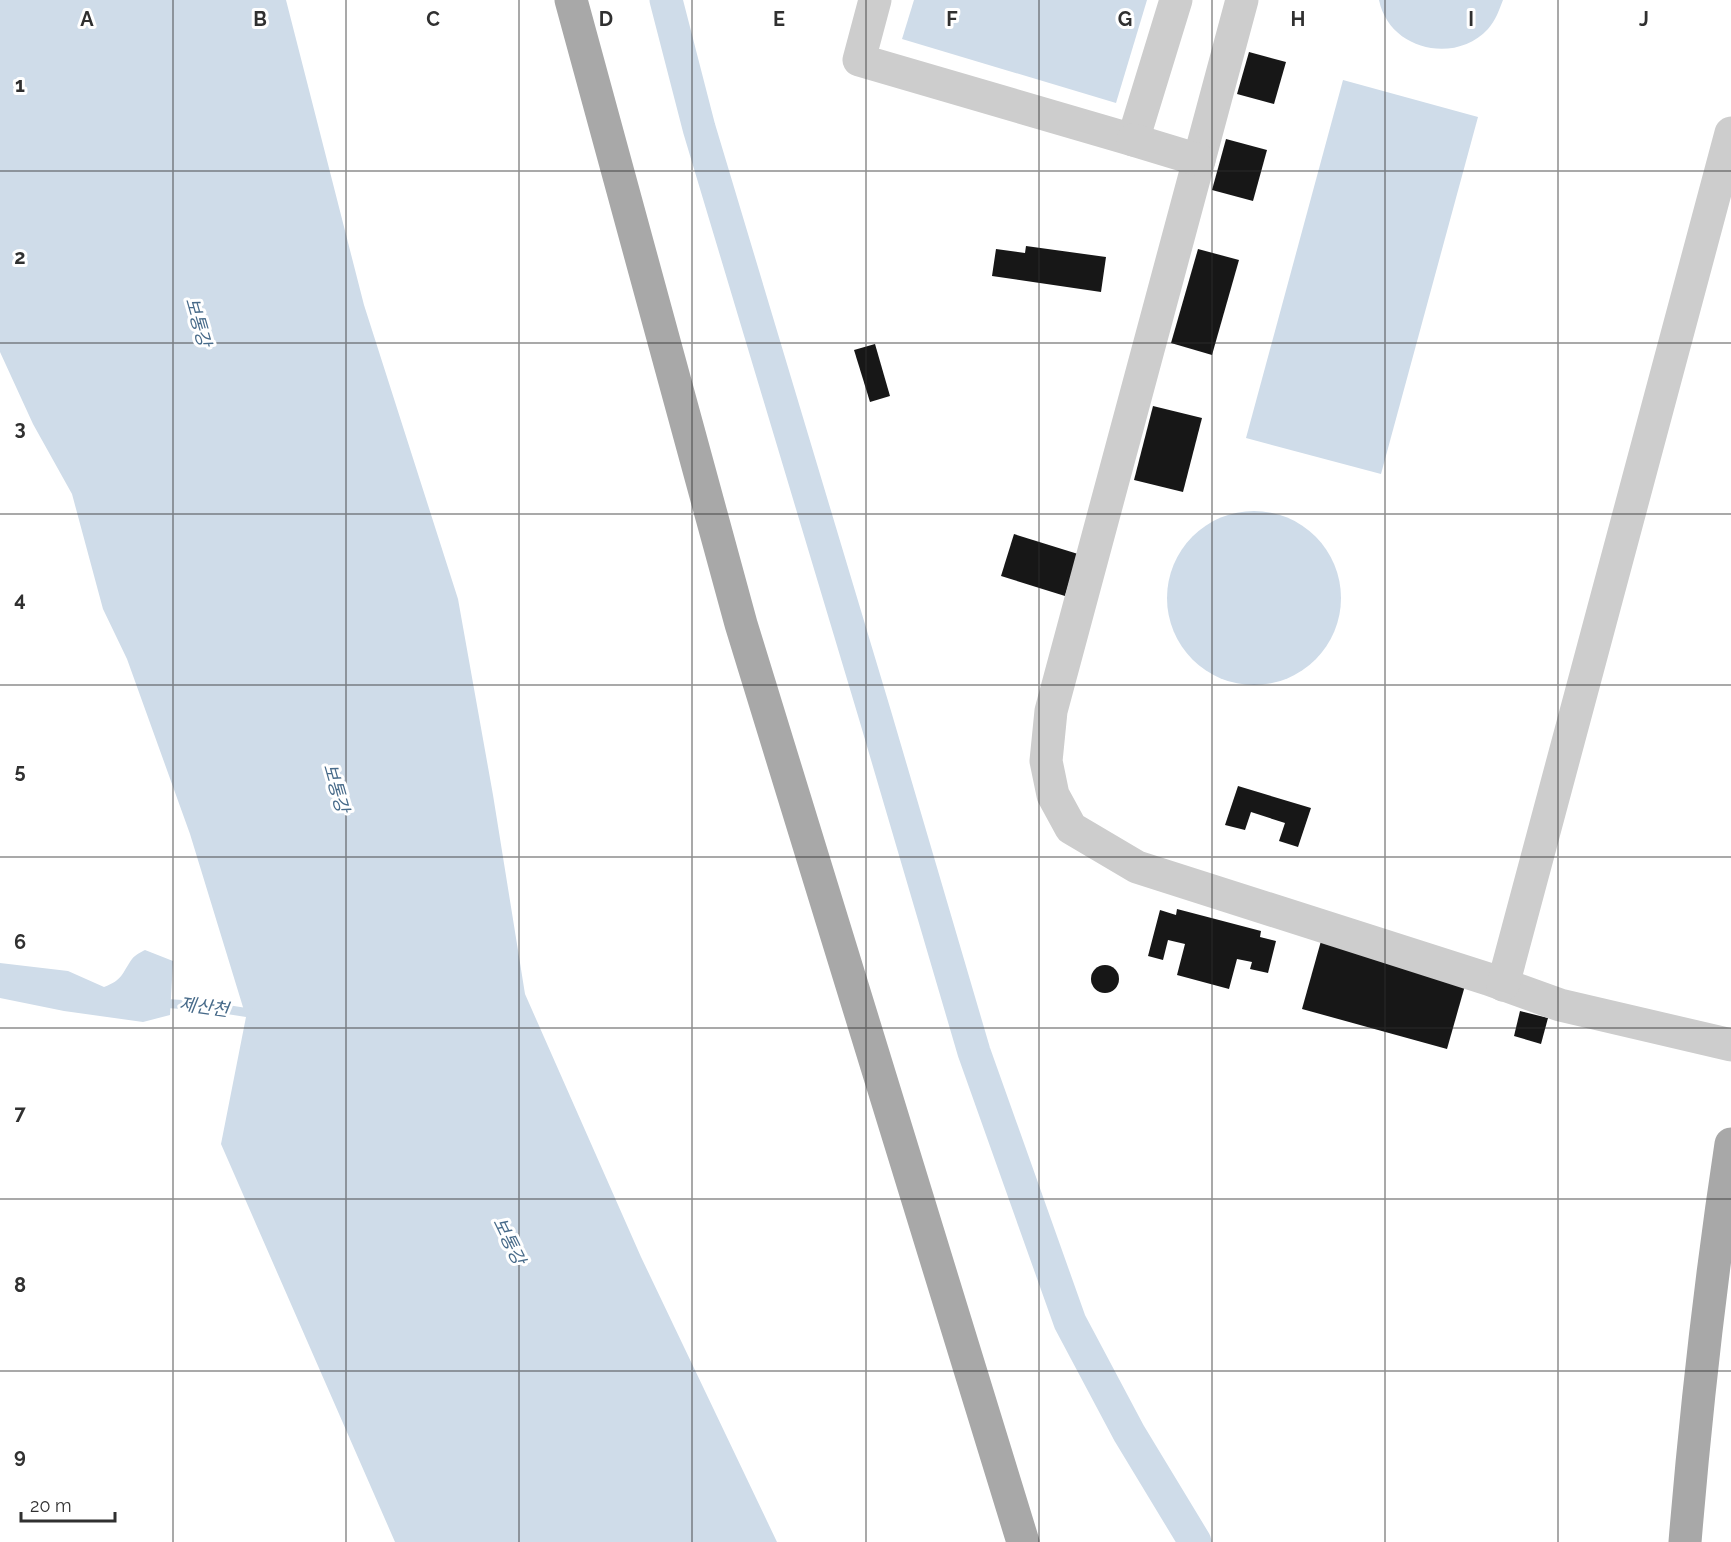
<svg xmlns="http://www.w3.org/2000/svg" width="1731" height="1542" font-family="Raleway,'Noto Sans KR',sans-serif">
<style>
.water{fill:#cfdce9}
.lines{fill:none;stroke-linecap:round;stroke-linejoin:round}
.stream{stroke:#cfdce9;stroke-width:9}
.canal{stroke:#cfdce9;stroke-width:33}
.building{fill:#171717}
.minor{stroke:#cdcdcd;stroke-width:33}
.major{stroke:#a8a8a8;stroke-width:33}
.grid{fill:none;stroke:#303030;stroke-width:1.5;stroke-opacity:0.55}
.labels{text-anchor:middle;stroke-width:6;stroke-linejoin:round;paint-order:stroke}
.water-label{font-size:18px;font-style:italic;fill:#476a89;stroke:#fff}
.grid-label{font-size:20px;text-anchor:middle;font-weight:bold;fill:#303030;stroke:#fff;stroke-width:6;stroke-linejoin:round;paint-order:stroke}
</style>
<rect width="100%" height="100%" fill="#fff"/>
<!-- water -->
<g class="water">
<path d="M 0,0 L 286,0 L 364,305 L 458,599 L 493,795 L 525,994 L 641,1257 L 777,1542 L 395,1542 L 221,1144 L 246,1017 L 190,834 L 127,659 L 103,609 L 72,494 L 33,424 L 0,352 Z"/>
<path d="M 914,0 L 1147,0 L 1116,103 L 902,39 Z"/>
<path d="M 1379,0 L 1503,0 C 1499,10 1496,20 1488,29 C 1455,65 1389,50 1379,0 Z"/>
<path d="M 1343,80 L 1478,117 L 1381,474 L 1246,438 Z"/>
<circle cx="1254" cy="598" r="87"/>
<path d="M 145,950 L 173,961 L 170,1015 L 143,1022 L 64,1011 L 0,998 L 0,963 L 68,971 L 104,987 C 123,980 122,973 132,959 C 135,955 141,952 145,950 Z"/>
</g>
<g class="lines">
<!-- stream -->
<path class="stream" d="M 159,1003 L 205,1006 L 256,1014"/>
<!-- canal -->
<path class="canal" d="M 666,0 L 699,128 L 875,715 L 974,1052 L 1070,1322 L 1129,1433 L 1195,1542"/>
</g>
<!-- building -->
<g class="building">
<path d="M 1249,52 L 1286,62 L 1274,104 L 1237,94 Z"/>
<path d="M 1226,139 L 1267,150 L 1253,201 L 1212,190 Z"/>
<path d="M 1026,246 L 1106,257 L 1101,292 L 992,276 L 996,249 L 1025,253 Z"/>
<path d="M 1198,249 L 1239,260 L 1212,355 L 1171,343 Z"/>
<path d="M 875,344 L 890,396 L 870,402 L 854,350 Z"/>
<path d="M 1153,406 L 1202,418 L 1183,492 L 1134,480 Z"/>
<path d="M 1014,534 L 1078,554 L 1065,596 L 1001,576 Z"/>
<path d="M 1238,786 L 1311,808 L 1298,847 L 1279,841 L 1285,823 L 1251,812 L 1245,830 L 1225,825 Z"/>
<path d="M 1177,909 L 1261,931 L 1260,937 L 1276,941 L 1268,973 L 1250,969 L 1252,962 L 1237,959 L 1229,989 L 1177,975 L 1185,944 L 1168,940 L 1163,960 L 1148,956 L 1160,910 L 1176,915 Z"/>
<path d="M 1321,941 L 1466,982 L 1447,1049 L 1302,1009 Z"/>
<circle cx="1105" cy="979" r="14"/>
<path d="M 1520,1011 L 1548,1018 L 1541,1044 L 1514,1036 Z"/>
</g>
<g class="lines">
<!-- minor -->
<g class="minor">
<path d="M 875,0 L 859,60 L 1133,140 L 1176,0"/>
<path d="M 1242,0 L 1051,711 L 1046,761 L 1053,795 L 1071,828 L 1137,867 L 1488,979 L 1560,1005 L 1731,1045"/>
<path d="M 1133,140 L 1199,160"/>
<path d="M 1503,985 L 1731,133"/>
</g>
<!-- major -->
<g class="major">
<path d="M 571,0 L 741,624 L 1023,1542"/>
<path d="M 1685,1542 C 1696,1409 1711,1276 1731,1144"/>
</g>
</g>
<!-- grid -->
<path class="grid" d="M 173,0 L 173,1542M 346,0 L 346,1542M 519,0 L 519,1542M 692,0 L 692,1542M 866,0 L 866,1542M 1039,0 L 1039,1542M 1212,0 L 1212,1542M 1385,0 L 1385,1542M 1558,0 L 1558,1542M 0,171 L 1731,171M 0,343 L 1731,343M 0,514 L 1731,514M 0,685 L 1731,685M 0,857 L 1731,857M 0,1028 L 1731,1028M 0,1199 L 1731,1199M 0,1371 L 1731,1371"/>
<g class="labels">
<!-- water labels -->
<g class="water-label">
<text transform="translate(198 322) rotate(74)" y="6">보통강</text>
<text transform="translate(336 788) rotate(74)" y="6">보통강</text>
<text transform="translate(204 1007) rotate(8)" y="6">제산천</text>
<text transform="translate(509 1241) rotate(64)" y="6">보통강</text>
</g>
</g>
<g class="grid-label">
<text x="87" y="26">A</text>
<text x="260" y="26">B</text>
<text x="433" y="26">C</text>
<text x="606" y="26">D</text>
<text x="779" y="26">E</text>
<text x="952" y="26">F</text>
<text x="1125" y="26">G</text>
<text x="1298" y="26">H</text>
<text x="1471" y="26">I</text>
<text x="1644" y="26">J</text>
<text x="20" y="92">1</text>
<text x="20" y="264">2</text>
<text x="20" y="435">3</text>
<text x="20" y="606">4</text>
<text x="20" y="778">5</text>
<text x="20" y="949">6</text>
<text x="20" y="1120">7</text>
<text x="20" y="1292">8</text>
<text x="20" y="1463">9</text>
</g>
<!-- scale -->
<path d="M21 1512v9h94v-9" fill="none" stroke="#303030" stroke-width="3"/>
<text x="30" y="1512" font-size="18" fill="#303030" stroke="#ffffff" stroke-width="4.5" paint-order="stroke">20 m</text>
</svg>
